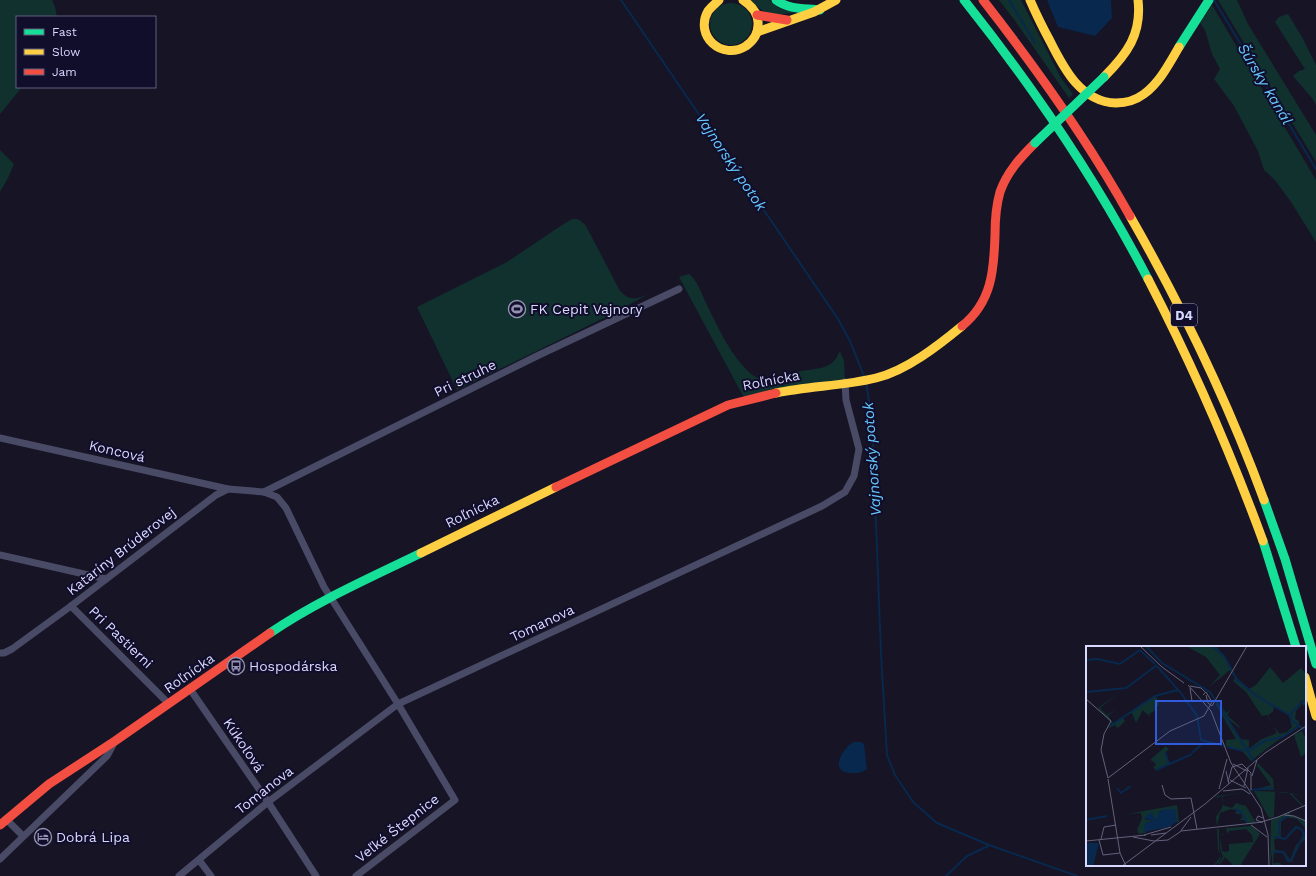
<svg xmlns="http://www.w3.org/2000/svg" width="1316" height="876" font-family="'Work Sans',sans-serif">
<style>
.green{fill:#11312f}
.water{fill:#08284d}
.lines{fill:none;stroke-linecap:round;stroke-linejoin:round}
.stream{stroke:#08284d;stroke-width:2}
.street{stroke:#494a66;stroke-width:7}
.fast{stroke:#16e098;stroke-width:9}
.slow{stroke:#ffcf43;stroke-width:9}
.jam{stroke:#f24e42;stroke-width:9}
.fast-bridge{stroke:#16e098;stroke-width:9}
.labels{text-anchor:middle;stroke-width:4;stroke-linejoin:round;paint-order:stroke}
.shield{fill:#100e2b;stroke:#9d9bbf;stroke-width:1}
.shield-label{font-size:13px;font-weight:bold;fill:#d9d8ff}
.poi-label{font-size:14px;fill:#d9d8ff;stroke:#100e2b;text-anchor:start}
.street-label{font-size:14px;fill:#d9d8ff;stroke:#100e2b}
.water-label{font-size:15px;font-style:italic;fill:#66c8ff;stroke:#100e2b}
.inset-river{fill:none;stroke:#08284d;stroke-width:2}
.inset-road{fill:none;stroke:#64627c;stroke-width:1}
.view{fill:#305cdc;fill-opacity:0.15;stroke:#305cdc;stroke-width:2}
.inset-edge{fill:none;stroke:#d9d8ff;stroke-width:2}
</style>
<rect width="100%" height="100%" fill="#161425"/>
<!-- green -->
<g class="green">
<path d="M 0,0 L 52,0 L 55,7 L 57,17 L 17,17 L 17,87 L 22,87 L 0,114 Z"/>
<path d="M 751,0 L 769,0 L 779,8 L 796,13 C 775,14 766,18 751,0 Z"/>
<path d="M 999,0 L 1021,0 L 1061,78 L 1073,94 L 1069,98 L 1013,18 Z"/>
<path d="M 1218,0 L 1237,0 L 1248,24 L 1316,135 L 1316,162 Z"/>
<circle cx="731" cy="24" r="21"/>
<path d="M 1212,5 L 1316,180 L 1316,242 L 1291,202 L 1275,180 L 1264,170 L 1258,151 L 1234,106 L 1214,79 L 1220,69 L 1212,54 L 1205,30 L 1200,23 Z"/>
<path d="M 1288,14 L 1302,37 L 1316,65 L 1316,105 L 1312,98 L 1293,76 L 1299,71 L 1305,69 L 1275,22 L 1279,17 Z"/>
<path d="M 0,150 L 14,164 L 8,178 L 0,192 Z"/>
<path d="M 572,219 C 579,218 582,222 586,226 L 620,291 C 631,302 637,299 650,293 L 618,311 L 457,390 L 417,307 L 507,262 L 559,227 Z"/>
<path d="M 689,274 C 699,282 703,298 709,309 C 719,330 732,357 750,373 C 766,387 785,375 802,371 C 819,368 832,370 840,351 L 844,361 L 845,382 L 747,399 L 742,394 L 679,277 Z"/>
</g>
<!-- water -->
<g class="water">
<path d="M 1047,0 L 1111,0 L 1112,18 L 1095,36 L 1058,27 Z"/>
<path d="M 853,742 L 861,742 L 864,744 L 867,769 C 862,773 859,773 853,773 C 828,774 841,750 853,742 Z"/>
</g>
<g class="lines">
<!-- stream -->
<g class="stream">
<path d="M 621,0 L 838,319 L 850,341 L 864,376"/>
<path d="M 1009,0 L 1035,43"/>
<path d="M 1214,0 L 1316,169"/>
<path d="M 866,382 L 872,419 L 881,654 L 887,755 L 895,775 L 913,802 L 937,823 L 989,845 L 1077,876"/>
<path d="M 946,876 L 967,856 L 988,846"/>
</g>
<!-- street -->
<g class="street">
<path d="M 0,438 L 228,489"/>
<path d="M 264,492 L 539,355 L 679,289"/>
<path d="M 0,555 L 106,579"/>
<path d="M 71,606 L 169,704"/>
<path d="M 0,653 L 4,653 L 12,649 L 71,606 L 216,495 L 228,489 L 264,492 L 277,497 L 286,508 L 324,587 L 398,704 L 455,800 L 356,876"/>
<path d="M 190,689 L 268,802 L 316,876"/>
<path d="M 6,819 L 23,836"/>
<path d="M 0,859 L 107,756 L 115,741"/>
<path d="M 199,860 L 211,876"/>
<path d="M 179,876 L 268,802 L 398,704 L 822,506 L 845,492 L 854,476 L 859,449 L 846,400 L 845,382"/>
</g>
<!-- fast -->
<g class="fast">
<path d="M 776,0 C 789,10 805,8 820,10"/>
<path d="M 964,0 C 1034,88 1096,179 1148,279"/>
<path d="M 1179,47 L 1209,0"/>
<path d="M 1264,500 L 1285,559 L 1316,664"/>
<path d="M 1263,541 L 1296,647"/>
<path d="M 270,633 C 317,601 370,578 421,553"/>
</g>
<!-- slow -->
<g class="slow">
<path d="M 719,0 C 716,3 711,7 708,11 C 694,36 722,61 746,46 C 753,41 758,34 758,25 C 759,14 752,6 743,0"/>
<path d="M 1030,0 C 1036,14 1043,28 1050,41 C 1064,69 1081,102 1116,103 C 1126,103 1136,100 1144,94 C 1160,82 1169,64 1179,47"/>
<path d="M 757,32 L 814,12 L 836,0"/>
<path d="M 1104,77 C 1127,54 1142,34 1138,0"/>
<path d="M 1130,216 C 1182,307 1228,402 1264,500"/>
<path d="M 1148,279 C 1192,364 1230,451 1263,541"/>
<path d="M 776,393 C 809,386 844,386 876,378 C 906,371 939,345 962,326"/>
<path d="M 421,553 L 556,487"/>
<path d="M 1305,677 L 1316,716"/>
</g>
<!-- jam -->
<g class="jam">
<path d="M 983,0 C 1037,69 1087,139 1130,216"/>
<path d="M 757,15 L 787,20"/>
<path d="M 962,326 C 992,302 994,270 995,235 C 995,221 996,206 1000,192 C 1007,172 1020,158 1035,143"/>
<path d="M 556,487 L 728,405 L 776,393"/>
<path d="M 0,825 L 49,784 L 115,741 L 270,633"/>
</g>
<!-- fast-bridge -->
<path class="fast-bridge" d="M 1035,143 L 1104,77"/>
</g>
<!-- icons -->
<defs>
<g id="stadium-ring" transform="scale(0.9)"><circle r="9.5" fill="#100e2b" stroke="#9593b3" stroke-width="1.5"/><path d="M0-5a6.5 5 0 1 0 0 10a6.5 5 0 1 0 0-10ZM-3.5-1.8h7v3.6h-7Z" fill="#9593b3"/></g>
<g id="bus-ring" transform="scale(0.9)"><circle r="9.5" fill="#100e2b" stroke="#9593b3" stroke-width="1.5"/><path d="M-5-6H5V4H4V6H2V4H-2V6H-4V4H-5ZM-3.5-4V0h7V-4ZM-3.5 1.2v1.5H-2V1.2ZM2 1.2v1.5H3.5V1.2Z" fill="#9593b3"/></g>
<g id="hotel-ring" transform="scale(0.9)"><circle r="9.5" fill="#100e2b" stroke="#9593b3" stroke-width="1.5"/><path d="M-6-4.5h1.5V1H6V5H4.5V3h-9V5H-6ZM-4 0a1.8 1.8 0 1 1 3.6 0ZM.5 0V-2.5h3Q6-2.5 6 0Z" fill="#9593b3"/></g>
</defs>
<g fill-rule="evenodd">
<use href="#stadium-ring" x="517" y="309"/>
<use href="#bus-ring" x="236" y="666"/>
<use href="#hotel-ring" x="43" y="837"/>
</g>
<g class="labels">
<!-- shield labels -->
<rect class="shield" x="1171" y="304" width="26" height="22" rx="3"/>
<g class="shield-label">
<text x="1184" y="320">D4</text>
</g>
<!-- poi labels -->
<g class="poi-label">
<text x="530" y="314">FK Cepit Vajnory</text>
<text x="249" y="671">Hospodárska</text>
<text x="56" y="842">Dobrá Lipa</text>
</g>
<!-- street labels -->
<g class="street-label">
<text transform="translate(465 378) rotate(-26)" y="5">Pri struhe</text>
<text transform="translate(771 380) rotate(-11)" y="5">Roľnícka</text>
<text transform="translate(117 451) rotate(13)" y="5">Koncová</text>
<text transform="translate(472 511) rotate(-26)" y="5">Roľnícka</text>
<text transform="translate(121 551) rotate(-38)" y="5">Kataríny Brúderovej</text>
<text transform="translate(542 623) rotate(-25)" y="5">Tomanova</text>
<text transform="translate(121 637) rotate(44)" y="5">Pri Pastierni</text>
<text transform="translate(189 673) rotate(-35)" y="5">Roľnícka</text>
<text transform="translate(244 745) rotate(56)" y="5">Kúkoľová</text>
<text transform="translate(264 790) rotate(-38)" y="5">Tomanova</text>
<text transform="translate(397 828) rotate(-38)" y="5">Veľké Štepnice</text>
</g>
<!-- water labels -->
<g class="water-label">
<text transform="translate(1265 84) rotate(59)" y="5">Šúrsky kanál</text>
<text transform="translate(731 162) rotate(56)" y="5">Vajnorský potok</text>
<text transform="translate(872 459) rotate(-94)" y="5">Vajnorský potok</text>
</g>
</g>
<!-- overview -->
<g transform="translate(1086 646)">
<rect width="220" height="220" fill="#161425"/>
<path d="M 100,0 L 128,0 L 132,2 L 151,32 L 163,43 L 170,39 L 184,21 L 197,37 L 215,22 L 220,28 L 220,58 L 217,60 L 216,54 L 213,57 L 215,59 L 210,65 L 209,73 L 213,75 L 213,79 L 198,90 L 189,92 L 196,91 L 165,115 L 157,106 L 141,101 L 143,100 L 140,100 L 140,94 L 150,93 L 130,59 L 130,54 L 139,68 L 133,56 L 140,67 L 145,63 L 141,69 L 153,80 L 155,83 L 142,73 L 153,93 L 163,94 L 163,103 L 174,94 L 191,87 L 181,69 L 176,70 L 160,46 L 147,35 L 149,32 L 144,24 L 123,41 L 134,29 L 120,11 ZM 188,59 L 203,70 L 206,81 L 201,86 L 194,88 L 187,80 L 182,69 L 187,66 ZM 91,43 L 92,45 L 70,50 L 73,57 L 70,64 L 63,68 L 64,71 L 57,64 L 50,77 L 46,67 L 37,72 L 39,75 L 32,82 L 29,79 L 22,83 L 24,79 L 27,79 L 12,62 L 34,46 L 14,62 L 21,69 L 31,63 L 22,70 L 27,77 L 68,50 ZM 216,85 L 220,93 L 220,106 L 215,111 L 208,89 ZM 80,100 L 83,104 L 79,106 L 83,118 L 70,124 L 67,121 L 70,119 L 68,116 L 64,114 ZM 172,117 L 187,133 L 188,144 L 167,144 L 185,139 L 171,120 ZM 168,145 L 199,146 L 220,150 L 206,148 L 216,158 L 216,160 L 203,147 L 189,146 L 188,171 L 183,172 ZM 160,146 L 137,150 L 136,159 L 146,162 L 150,157 L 160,160 L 170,177 L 161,178 L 158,174 L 153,174 L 156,172 L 155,168 L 150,168 L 150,164 L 145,163 L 134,167 L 131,180 L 130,171 L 136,162 L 136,150 L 129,152 L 131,150 ZM 91,159 L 93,175 L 91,177 L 88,163 L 74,165 L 70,175 L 66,167 L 58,173 L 67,175 L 60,177 L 60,187 L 53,188 L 51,184 L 56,172 L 55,167 L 41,168 ZM 204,166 L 204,169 L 220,175 L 220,183 L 211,173 L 201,171 L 195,176 L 195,191 L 199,192 L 211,180 L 217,183 L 219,193 L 211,201 L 206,216 L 202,216 L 197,206 L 188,207 L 187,217 L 194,217 L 196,220 L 186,220 L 186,205 L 184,220 L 185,174 ZM 211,182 L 216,185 L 217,193 L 210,199 L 204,214 L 198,205 L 189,204 L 188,194 L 192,191 L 200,193 ZM 166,180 L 174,188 L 154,220 L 148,220 L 139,211 L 135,217 L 131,220 L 137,211 L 134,202 L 134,189 L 135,188 L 138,188 L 139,189 L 135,188 L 134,191 L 136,205 L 139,206 L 143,205 L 143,198 L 167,196 L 166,189 L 160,183 L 143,185 L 141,188 L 140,182 L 133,183 L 133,203 L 135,212 L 132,217 L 127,220 L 135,210 L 132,204 L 131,183 Z" fill="#11312f" fill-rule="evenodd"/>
<path d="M 80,163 L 89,163 L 91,176 L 83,181 L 58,186 L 59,177 L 67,175 L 58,172 L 66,166 L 70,175 L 72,167 ZM 0,197 L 13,197 L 7,220 L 0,220 Z" fill="#08284d"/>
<path class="inset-river" d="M 60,0 L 76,17 L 124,46 L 168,115M 126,0 L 138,10 L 151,34 L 171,50 L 205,70M 0,14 L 11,13 L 34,18 L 54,4 L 69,18M 71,20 L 95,47 L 111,70 L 115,94 L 138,100M 0,46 L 40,42 L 71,19M 220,53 L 206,66 L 205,74 L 220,85M 24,80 L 69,50 L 92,44M 141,101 L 158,105M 160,103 L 166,103 L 178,95 L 196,91 L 214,80M 79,106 L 83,118M 106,107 L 117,97M 70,124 L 106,108M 31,142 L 35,147 L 45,140M 165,144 L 187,142M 149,163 L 155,166 L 161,176M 0,174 L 21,170M 194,190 L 193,176 L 202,170M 188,206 L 197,206 L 202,215 L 205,215 L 218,188 L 215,183 L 210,181 L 199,193 L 188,191"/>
<path class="inset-road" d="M 54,0 L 76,21 L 98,37M 102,39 L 125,65 L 145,117 L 175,162 L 182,189 L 183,220M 104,40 L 115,42 L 119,46M 104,42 L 106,55M 120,49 L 122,57 L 126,60 L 161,0M 0,53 L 25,75 L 18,88 L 15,104 L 22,132M 147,118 L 161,125M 140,125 L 143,138M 166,130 L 171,114M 22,132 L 84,85 L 118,70 L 126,56 L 120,46 L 117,49M 144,134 L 160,142M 142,136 L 146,121 L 156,118 L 165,127 L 165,144M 76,139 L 79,149 L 85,153 L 105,152 L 111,183M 158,140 L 162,122M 133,143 L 141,113M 137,145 L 156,143 L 164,148M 198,169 L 208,170 L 220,175M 192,171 L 220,159M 177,172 L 172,170 L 170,174 L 175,176 L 192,171M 165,179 L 181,191M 95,185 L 177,176M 58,189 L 85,181M 65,189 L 80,187M 47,191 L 68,195 L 82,194 L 94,186 L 105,171M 15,193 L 18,181 L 30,179M 13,194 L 17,209 L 34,207 L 22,133M 0,195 L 60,189M 34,207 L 40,220M 36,220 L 119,158 L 179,107 L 220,80"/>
<path class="view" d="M 70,55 L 135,55 L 135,98 L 70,98 Z"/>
<rect width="220" height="220" class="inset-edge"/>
</g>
<!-- legend -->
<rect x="16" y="16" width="140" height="72" fill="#100e2b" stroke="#605f80"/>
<rect x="24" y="29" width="20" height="6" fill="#16e098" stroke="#605f80"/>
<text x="52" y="36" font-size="12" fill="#d9d8ff">Fast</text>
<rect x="24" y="49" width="20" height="6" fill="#ffcf43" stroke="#605f80"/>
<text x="52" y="56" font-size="12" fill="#d9d8ff">Slow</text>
<rect x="24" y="69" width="20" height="6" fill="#f24e42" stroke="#605f80"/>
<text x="52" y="76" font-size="12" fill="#d9d8ff">Jam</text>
</svg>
